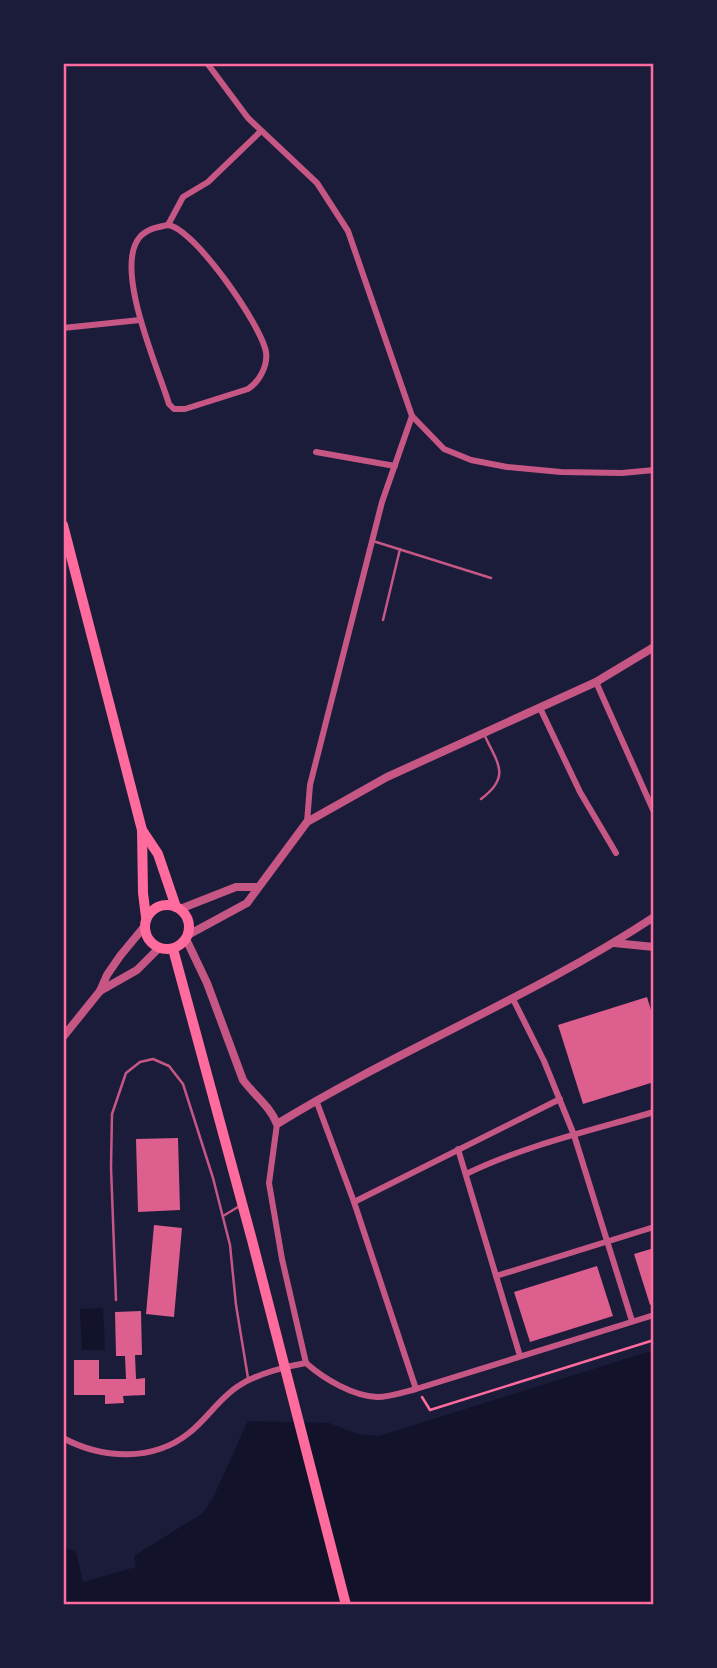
<svg xmlns="http://www.w3.org/2000/svg" width="717" height="1668" font-family="Commissioner,sans-serif">
<style>
.water{fill:#12122b}
.building{fill:#dd5f8e}
.lines{fill:none;stroke-linecap:round;stroke-linejoin:round}
.path{stroke:#ff6b9d;stroke-width:2.5}
.service{stroke:#c65784;stroke-width:2.5}
.minor{stroke:#c65784;stroke-width:6}
.tertiary{stroke:#c65784;stroke-width:8}
.trunk{stroke:#ff6b9d;stroke-width:10}
.neatline{fill:none;stroke:#ff6b9d;stroke-width:2.5}
</style>
<rect width="100%" height="100%" fill="#1b1b3a"/>
<!-- water -->
<g class="water">
<path d="M 103,1308 L 105,1350 L 82,1350 L 80,1309 Z"/>
<path d="M 654,1350 L 654,1605 L 63,1605 L 63,1547 L 76,1552 L 83,1582 L 136,1567 L 134,1556 L 203,1513 L 213,1498 L 248,1421 L 329,1423 L 357,1434 L 379,1436 Z"/>
</g>
<!-- building -->
<g class="building">
<path d="M 647,997 L 654,1020 L 654,1082 L 583,1104 L 558,1025 Z"/>
<path d="M 178,1138 L 180,1210 L 138,1212 L 136,1139 Z"/>
<path d="M 154,1225 L 182,1228 L 174,1317 L 146,1314 Z"/>
<path d="M 654,1248 L 654,1303 L 650,1305 L 634,1254 Z"/>
<path d="M 597,1266 L 613,1316 L 530,1342 L 514,1292 Z"/>
<path d="M 141,1311 L 142,1355 L 135,1355 L 136,1379 L 145,1378 L 145,1395 L 123,1396 L 124,1403 L 105,1404 L 105,1395 L 74,1395 L 74,1360 L 99,1360 L 99,1379 L 126,1379 L 125,1356 L 116,1356 L 115,1312 Z"/>
</g>
<g class="lines">
<!-- path -->
<path class="path" d="M 422,1397 L 430,1410 L 654,1340"/>
<!-- service -->
<g class="service">
<path d="M 373,541 L 491,578"/>
<path d="M 383,620 L 400,549"/>
<path d="M 481,799 C 512,776 497,763 484,734"/>
<path d="M 223,1216 L 238,1207"/>
<path d="M 116,1300 L 111,1167 L 112,1114 L 126,1073 L 140,1062 L 153,1059 L 169,1066 L 183,1084 L 213,1178 L 230,1245 L 236,1305 L 248,1378"/>
</g>
<!-- minor -->
<g class="minor">
<path d="M 207,63 L 248,118 L 317,183 L 348,231 L 412,416 L 444,449 L 471,460 L 507,467 L 561,472 L 622,473 L 654,470"/>
<path d="M 168,225 C 195,229 261,325 266,352 C 268,366 259,382 248,389 L 185,409 L 174,409 L 169,404 C 158,368 114,270 139,238 C 146,229 158,227 168,225 Z"/>
<path d="M 168,225 L 183,197 L 208,182 L 261,131"/>
<path d="M 63,328 L 140,320"/>
<path d="M 316,452 L 395,466"/>
<path d="M 596,682 L 654,812"/>
<path d="M 540,708 L 580,792 L 616,853"/>
<path d="M 307,822 L 310,785 L 382,502 L 412,416"/>
<path d="M 513,999 L 544,1061 L 574,1135 L 632,1321"/>
<path d="M 316,1100 L 354,1202 L 416,1389"/>
<path d="M 277,1124 L 269,1183 L 282,1259 L 306,1363"/>
<path d="M 458,1149 L 520,1356"/>
<path d="M 466,1174 C 523,1146 593,1130 654,1112"/>
<path d="M 354,1202 L 560,1099"/>
<path d="M 496,1276 L 654,1227"/>
<path d="M 63,1438 C 102,1459 153,1462 189,1433 C 207,1419 221,1396 240,1385 C 257,1374 287,1366 306,1363 C 324,1379 353,1396 377,1397 C 390,1397 404,1392 416,1389 L 654,1315"/>
</g>
<!-- tertiary -->
<g class="tertiary">
<path d="M 180,909 L 236,887 L 257,887"/>
<path d="M 188,935 L 247,903 L 307,822 L 387,777 L 596,682 L 654,647"/>
<path d="M 186,939 L 207,983 L 243,1080 C 254,1095 270,1106 277,1124 C 399,1049 534,996 654,917"/>
<path d="M 614,943 L 654,947"/>
<path d="M 100,991 L 137,970 L 159,948"/>
<path d="M 63,1037 L 100,991 L 107,975 L 120,956 L 144,927"/>
</g>
<!-- trunk -->
<g class="trunk">
<path d="M 63,525 L 142,830 L 143,893 L 146,917"/>
<path d="M 142,830 L 158,854 L 176,907"/>
<circle cx="167" cy="927" r="22"/>
<path d="M 173,949 L 252,1240 L 346,1605"/>
</g>
</g>
<!-- border -->
<rect width="717" height="1668" fill="none" stroke="#1b1b3a" stroke-width="130"/>
<rect x="65" y="65" width="587" height="1538" class="neatline"/>
</svg>
